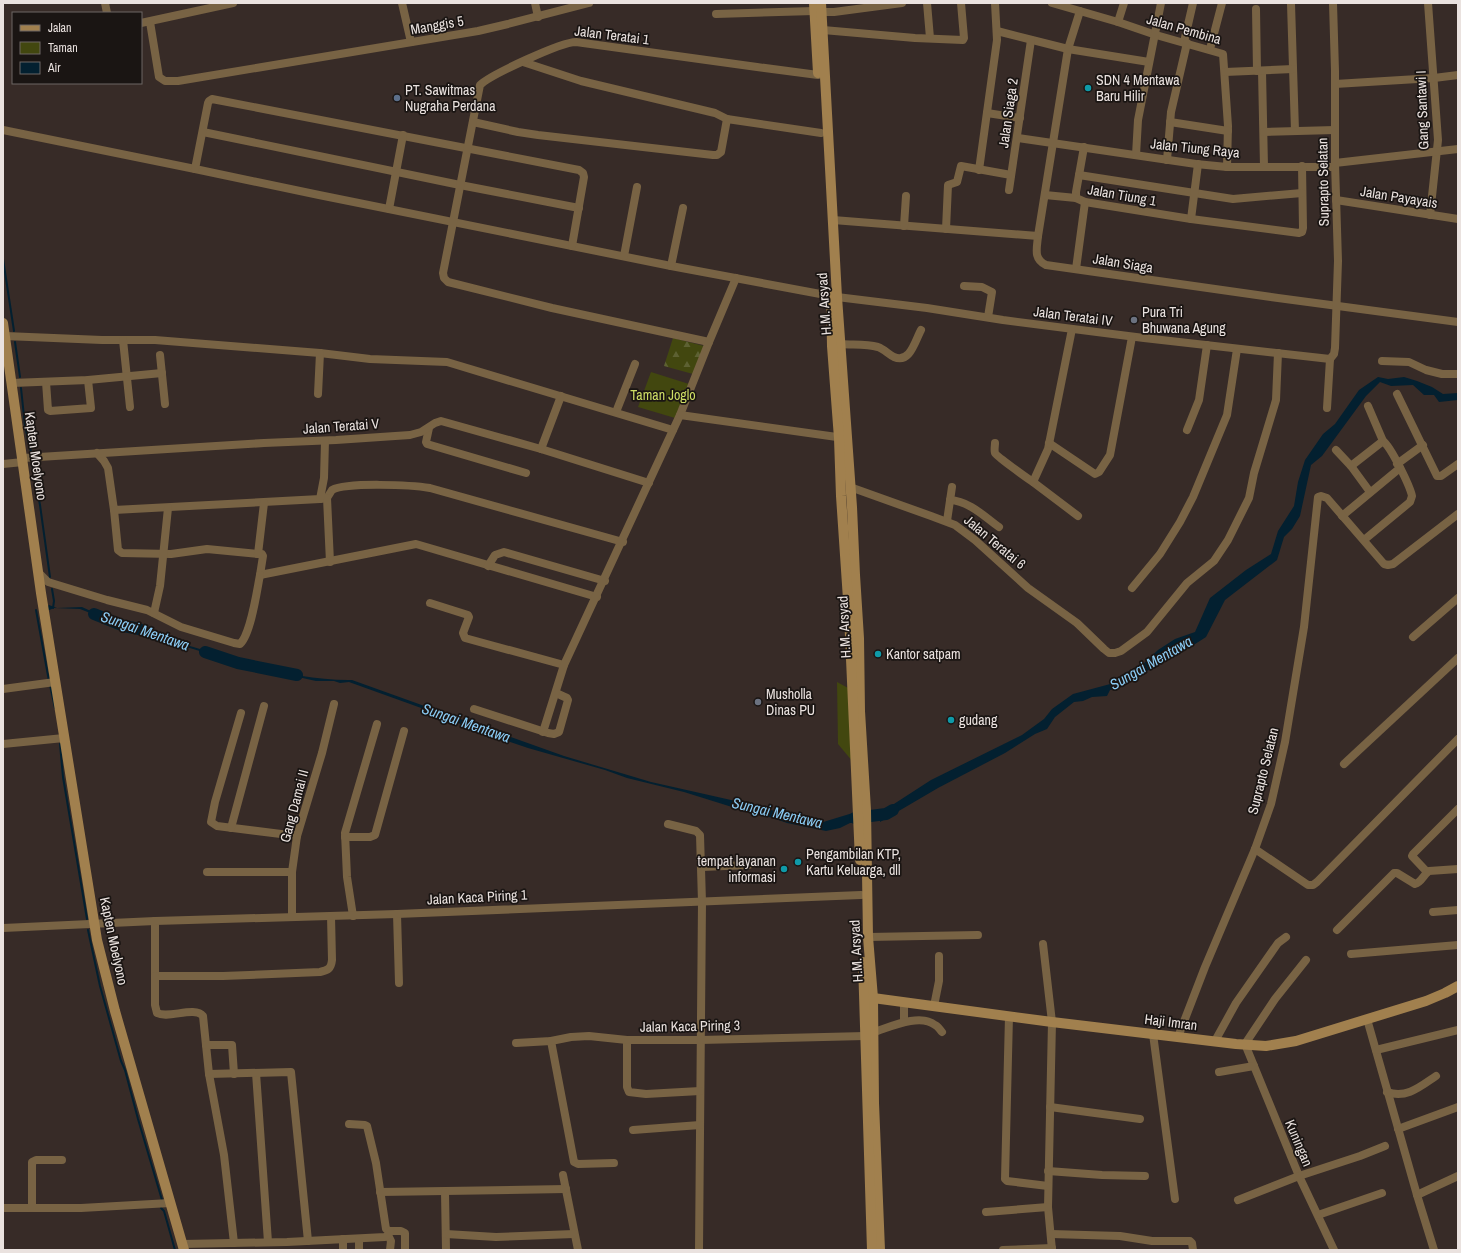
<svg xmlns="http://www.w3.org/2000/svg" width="1461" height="1253" font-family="'Archivo Narrow',sans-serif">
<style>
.forest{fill:url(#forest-firs)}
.park{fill:#42470f}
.water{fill:#032030}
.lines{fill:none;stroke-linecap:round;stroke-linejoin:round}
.stream{stroke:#032030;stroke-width:2}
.river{stroke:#032030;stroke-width:12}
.street{stroke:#786344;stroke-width:8}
.secondary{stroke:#a1804e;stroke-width:10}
.culture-dot{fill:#0f9aa8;stroke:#1a1513;stroke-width:1.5}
.service-dot{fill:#5c6f8a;stroke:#1a1513;stroke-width:1.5}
.worship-dot{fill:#6b7280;stroke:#1a1513;stroke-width:1.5}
.labels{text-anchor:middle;stroke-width:3.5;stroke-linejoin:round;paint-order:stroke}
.street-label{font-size:14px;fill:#eae2df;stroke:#1a1513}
.poi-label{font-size:14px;fill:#eae2df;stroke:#1a1513;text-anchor:start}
.park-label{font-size:14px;fill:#cfde65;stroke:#1a1513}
.water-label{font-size:15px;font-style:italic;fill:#8bccf5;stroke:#1a1513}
</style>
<defs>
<pattern id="forest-firs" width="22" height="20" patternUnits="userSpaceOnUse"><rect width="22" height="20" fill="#42470f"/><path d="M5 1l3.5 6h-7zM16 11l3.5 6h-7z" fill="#5d6132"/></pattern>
</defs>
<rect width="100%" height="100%" fill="#372b27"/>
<!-- forest -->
<path class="forest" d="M 673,338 L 704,346 L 693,374 L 664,366 Z"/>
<!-- park -->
<g class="park">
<path d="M 651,372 L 689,384 L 675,418 L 638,407 Z"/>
<path d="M 837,682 L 850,689 L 853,762 L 838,744 Z"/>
</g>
<!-- water -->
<g class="water">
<path d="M 1378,377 L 1388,379 L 1404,377 L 1417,381 L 1432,387 L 1443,394 L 1458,393 L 1458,400 L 1439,402 L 1434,395 L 1424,395 L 1413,385 L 1391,386 L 1380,382 L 1366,396 L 1322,456 L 1311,465 L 1300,516 L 1292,529 L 1284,537 L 1277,560 L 1225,600 L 1206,637 L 1192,646 L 1161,659 L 1152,668 L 1136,677 L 1118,689 L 1110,690 L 1107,696 L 1092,697 L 1083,701 L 1074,702 L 1055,717 L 1047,729 L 1035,734 L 1005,753 L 938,788 L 880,822 L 880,813 L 931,780 L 1022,735 L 1044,719 L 1052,709 L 1073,694 L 1114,683 L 1125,673 L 1142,665 L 1158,650 L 1175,639 L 1195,632 L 1210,598 L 1246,570 L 1271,554 L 1278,531 L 1294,506 L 1298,482 L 1305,460 L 1323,434 L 1335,424 L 1359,390 Z"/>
<path d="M 49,605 L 57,608 L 82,607 L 108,619 L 109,620 L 123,626 L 131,626 L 149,632 L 162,633 L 169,639 L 176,642 C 233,658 291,681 352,680 L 564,756 L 651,782 L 731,800 L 795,816 L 820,823 L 856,812 L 856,823 L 850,823 L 840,828 L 826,831 L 787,823 L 773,818 L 748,812 L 684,792 L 627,778 L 605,770 L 528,748 L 466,727 L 449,718 L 349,682 L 340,683 L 334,681 L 316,681 L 244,665 L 238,665 L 226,659 L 170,642 L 162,634 C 154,635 146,635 140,630 L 118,624 L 80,609 L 54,608 L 47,611 L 47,607 Z"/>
</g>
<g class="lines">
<!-- stream -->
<g class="stream">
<path d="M 3,259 L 14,331"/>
<path d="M 15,342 L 20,377"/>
<path d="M 21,388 L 25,426 L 31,452"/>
<path d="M 32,463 L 40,505 L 50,577"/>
<path d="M 52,589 L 54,601 L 53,608"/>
<path d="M 36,610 L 49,681"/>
<path d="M 50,685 L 55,708"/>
<path d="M 60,744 L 63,777 L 87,919"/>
<path d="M 88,930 L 100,986 L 121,1061 L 125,1070 L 138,1119 L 162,1200"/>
<path d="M 161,1208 L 164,1211 L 175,1250"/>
</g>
<!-- river -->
<g class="river">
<path d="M 94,614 L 124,626 L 139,629"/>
<path d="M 205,652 L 238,663 L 297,675"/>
<path d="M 855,818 L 886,814 L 893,810"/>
</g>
<!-- street -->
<g class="street">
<path d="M 105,3 L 107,13"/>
<path d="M 402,3 L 411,42"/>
<path d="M 535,3 L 538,17"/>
<path d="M 927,3 L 930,38"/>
<path d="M 1052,3 L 1118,22 L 1156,35 L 1223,54 L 1228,126 L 1227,167"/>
<path d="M 1428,3 L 1438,140 L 1430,215"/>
<path d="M 1291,4 L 1295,131"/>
<path d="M 1256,9 L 1257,71"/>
<path d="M 1080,11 L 1068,49 L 1038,236 C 1037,248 1033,259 1046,265 L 1278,298 L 1458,322"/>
<path d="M 822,12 L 834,12 L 902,3"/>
<path d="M 716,14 L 814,11"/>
<path d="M 150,22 L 159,77 L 165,81 L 178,81 L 478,31 L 508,24 L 589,3"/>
<path d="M 1118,22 L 1124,3"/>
<path d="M 141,23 L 233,3"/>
<path d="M 823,30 L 915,38 L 963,40 L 964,38 L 961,3"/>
<path d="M 997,31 L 1068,49 L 1149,62"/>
<path d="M 1184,42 L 1193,3"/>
<path d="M 1210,49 L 1222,3"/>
<path d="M 523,62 L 581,81 L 715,113 L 727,119 L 821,133"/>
<path d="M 1262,71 L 1264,167"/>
<path d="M 1225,72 L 1293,69"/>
<path d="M 1335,84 L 1434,78 L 1458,75"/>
<path d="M 987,113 L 1020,118"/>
<path d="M 473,122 L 518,132 L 538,135 L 713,155 L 717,155 L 721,152 L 727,119"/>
<path d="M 1170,122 L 1228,131"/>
<path d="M 3,130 L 195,169 L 319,195 L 671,266 L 831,296"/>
<path d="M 203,132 L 460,185 L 579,208"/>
<path d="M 1264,132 L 1335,130"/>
<path d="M 1018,138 L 1196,164 L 1227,167 L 1335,167"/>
<path d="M 1084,147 L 1076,192 L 1076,198 L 1085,202 L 1191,219 L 1299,233 L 1302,232 L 1303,228 L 1302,166"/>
<path d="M 1136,155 L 1138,120 L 1161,3"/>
<path d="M 1167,160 L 1171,112 L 1187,43"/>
<path d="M 1335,163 L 1458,149"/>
<path d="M 195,169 L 208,103 L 209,101 L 212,99 L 579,170 L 583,173 L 584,177 L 572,246"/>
<path d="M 979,170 L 997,40 L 995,3"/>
<path d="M 1079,175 L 1233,199 L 1302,193"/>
<path d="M 1009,190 L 1031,40"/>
<path d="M 1045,195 L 1076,198"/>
<path d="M 1336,200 L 1458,219"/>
<path d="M 389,209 L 403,135"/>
<path d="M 1191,219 L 1198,164"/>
<path d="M 833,220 L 1038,236"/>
<path d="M 904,226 L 906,196"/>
<path d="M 946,229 L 948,185 L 957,182 L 961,166 L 1011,175"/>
<path d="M 624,256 L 637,187"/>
<path d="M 671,266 L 683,208"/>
<path d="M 1076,269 L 1085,202"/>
<path d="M 964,286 L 982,287 L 992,292 L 988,317"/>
<path d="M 837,297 L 927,308 L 1003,320 L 1144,338 L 1330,359"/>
<path d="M 1072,329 L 1048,449 L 1033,482 L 1078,516"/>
<path d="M 5,336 L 102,340 L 155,340 L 320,353 L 370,359 L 447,362 L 673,430"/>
<path d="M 123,340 L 130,407"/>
<path d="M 709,342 L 552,308 L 448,282 L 444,278 L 443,273 L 480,85 C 490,75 561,42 576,42 L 757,67 L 818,75"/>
<path d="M 841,344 C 853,345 866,344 878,347 C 884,349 888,354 894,357 C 910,364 915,341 921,330"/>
<path d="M 160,355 L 165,404"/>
<path d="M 1330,359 L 1334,354 L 1335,348 L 1338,261 L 1335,163 L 1335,71 L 1333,3"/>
<path d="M 1382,361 L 1409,362 L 1426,370 L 1442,374 L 1458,374"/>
<path d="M 46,382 L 48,410 L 50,411 L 91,408 L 88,380"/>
<path d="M 12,383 L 88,380 L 162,373"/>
<path d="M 318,394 L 320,353"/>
<path d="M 1397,394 L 1437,476 L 1441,476 L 1458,464"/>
<path d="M 1327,408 L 1330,359"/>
<path d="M 616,412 L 635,364"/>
<path d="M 680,415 L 709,342 L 736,278"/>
<path d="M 429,428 L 426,442 L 427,444 L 526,473"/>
<path d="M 1187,430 L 1199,400 L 1207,345"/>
<path d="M 995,443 C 995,446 994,450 995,453 C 996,456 1027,478 1033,482"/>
<path d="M 1049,443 L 1095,474 L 1099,472 L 1110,455 L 1132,337"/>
<path d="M 541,449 L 561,396"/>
<path d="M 1336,450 L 1351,466 L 1370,492"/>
<path d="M 97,453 L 104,461 L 108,468 L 114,510 L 320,499 L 327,498 L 332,490 C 347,482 412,485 430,488 L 623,542"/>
<path d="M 23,458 L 264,443 L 336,440 L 410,435 L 421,432 L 435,423 L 441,421 L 541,449 L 649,483"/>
<path d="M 3,464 L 23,462"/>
<path d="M 1397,464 L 1423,445"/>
<path d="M 1351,466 L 1383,441"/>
<path d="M 850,487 L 931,516 L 955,525 L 975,540 L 1028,588 L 1077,623 L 1104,649 L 1109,653 L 1115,653 L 1121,651 L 1147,632 L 1187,583 L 1214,561 L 1228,540 L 1249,498 L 1254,473 L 1276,400 L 1278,353"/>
<path d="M 327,498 L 330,562"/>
<path d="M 320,499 L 324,478 L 325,441"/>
<path d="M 950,500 C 969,501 985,517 999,527"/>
<path d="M 114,510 L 118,550 L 122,553 L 171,554 L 207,549 L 258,554 L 262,554 L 263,556 L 260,575 L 416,544 L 597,597"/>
<path d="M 1342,516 L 1400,468"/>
<path d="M 947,521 L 952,487"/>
<path d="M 1364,540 L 1410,502 L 1412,496 C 1410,486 1391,447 1383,441 L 1368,406"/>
<path d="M 258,554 L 264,503"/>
<path d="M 488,566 L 495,555 L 504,552 L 605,581"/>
<path d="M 39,573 L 48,582 L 107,600 L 147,610 L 181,627 L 234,643 L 240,644 C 251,634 257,590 260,575"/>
<path d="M 1132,588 L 1160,554 L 1180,522 L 1193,497 L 1227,415 L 1237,349"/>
<path d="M 430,603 L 468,615 L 469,617 L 463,633 L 465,638 L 564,665"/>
<path d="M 154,613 L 160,586 L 168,508"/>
<path d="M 1413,637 L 1458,598"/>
<path d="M 3,689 L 55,682"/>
<path d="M 474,709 L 548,733 L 554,734 L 559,732 L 568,700 L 567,698 L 556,693"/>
<path d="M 241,713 L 215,802 L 211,822 L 217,826 L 297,836"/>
<path d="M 543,732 L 564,665 L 680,415 L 844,438"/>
<path d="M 3,744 L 64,738"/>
<path d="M 1344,764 L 1458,658"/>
<path d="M 668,824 L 696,831 L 700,835 L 702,902 L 699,1250"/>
<path d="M 231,828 L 264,706"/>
<path d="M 345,837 L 370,837 L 375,835 L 404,731"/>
<path d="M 1255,849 L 1308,885 L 1313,885 L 1317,882 L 1458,739"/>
<path d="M 702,867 L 749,865"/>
<path d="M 207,872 L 292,872"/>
<path d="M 1427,872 L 1412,856 L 1413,854 L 1458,809"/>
<path d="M 1433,912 L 1458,910"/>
<path d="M 397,914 L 399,983"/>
<path d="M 353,916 L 347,877 L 345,833 L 377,724"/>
<path d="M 292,917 L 292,872 L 297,836 L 322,753 L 334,704"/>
<path d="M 155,921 L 155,976 L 223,976 L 320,972 C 328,970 331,969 332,960 L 331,916"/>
<path d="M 3,928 L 155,921 L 397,914 L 861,895"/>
<path d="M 1337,930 L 1394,873 L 1397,873 L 1415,884 C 1422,882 1423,875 1429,871 L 1458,869"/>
<path d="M 868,937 L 978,935"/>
<path d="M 1043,944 L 1052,1022 L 1048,1207 L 1052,1250"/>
<path d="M 1351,954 L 1458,945"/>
<path d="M 1306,960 L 1275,999 L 1245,1044 L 1299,1176 L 1334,1250"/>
<path d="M 155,976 L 155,1005 L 157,1013 C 168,1019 195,1006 203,1016 L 209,1074 L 224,1155 L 234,1243"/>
<path d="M 904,1003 L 904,1022"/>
<path d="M 934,1006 L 939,981 L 939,956"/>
<path d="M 1009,1016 L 1005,1179 L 1007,1181 L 1048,1186"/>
<path d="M 1367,1019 L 1417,1195 L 1434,1250"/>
<path d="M 874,1032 C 890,1027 920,1013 935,1025 C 938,1026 940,1030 942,1032"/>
<path d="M 1153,1034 L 1175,1199"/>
<path d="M 1178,1037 L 1205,967 L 1255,849 L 1271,804 L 1285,742 L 1304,627 L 1318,497 L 1321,496 L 1327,498 L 1384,564 L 1388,565 L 1393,564 L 1458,514"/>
<path d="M 627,1040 L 627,1087 L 629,1092 L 646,1094 L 700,1091"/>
<path d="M 551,1041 L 574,1162 L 578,1164 L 614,1163"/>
<path d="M 1215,1041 L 1236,1003 L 1278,943 L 1286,937"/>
<path d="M 516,1043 L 551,1041 L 571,1037 L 589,1036 L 627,1040 L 700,1040 L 865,1036"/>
<path d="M 206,1045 L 232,1045 L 234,1074"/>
<path d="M 1376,1050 L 1458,1030"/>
<path d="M 1219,1072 L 1254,1066"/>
<path d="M 256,1073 L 268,1242"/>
<path d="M 209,1074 L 291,1072 L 308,1241"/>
<path d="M 1387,1092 C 1407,1099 1421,1086 1436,1076"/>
<path d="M 1050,1107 L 1140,1119"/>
<path d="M 349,1124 L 365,1125 L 367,1126 L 376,1163 L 386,1229 L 389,1231 L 401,1231 L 405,1233 L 405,1250"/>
<path d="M 1398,1129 L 1458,1107"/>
<path d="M 633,1130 L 700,1125"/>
<path d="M 1048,1171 L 1102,1175 L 1145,1176"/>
<path d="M 563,1175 L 578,1250"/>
<path d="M 380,1192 L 566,1189"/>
<path d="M 445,1192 L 446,1250"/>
<path d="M 1417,1195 L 1458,1176"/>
<path d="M 1238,1200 L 1299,1176 L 1360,1156 L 1385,1146"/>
<path d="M 3,1208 L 81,1208 L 170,1203"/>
<path d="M 32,1208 L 32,1162 L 36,1160 L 62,1160"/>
<path d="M 986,1212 L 1048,1207"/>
<path d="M 1318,1215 L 1382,1193"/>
<path d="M 446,1234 L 496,1237 L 574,1234"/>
<path d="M 1051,1234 L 1120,1236 L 1152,1241 L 1190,1241 L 1192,1243 L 1193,1250"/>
<path d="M 388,1235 L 391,1241 L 390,1250"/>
<path d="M 182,1244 L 287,1242 L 385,1237 L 388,1235 L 390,1231"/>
<path d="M 343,1250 L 343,1239"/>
<path d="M 359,1250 L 359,1239"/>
<path d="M 1003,1250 L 1052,1248"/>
</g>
<!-- secondary -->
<g class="secondary">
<path d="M 814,3 L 818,73"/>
<path d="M 821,3 L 837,297 L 852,507 L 855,575 L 859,638 L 860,711 L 866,810 L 868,937 L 873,998 L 874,1103 L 880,1250"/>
<path d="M 831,294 L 832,346 L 839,438 L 841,496 L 849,614 L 860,860"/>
<path d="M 3,323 L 41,593 L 97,940 L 115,1011 L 184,1250"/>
<path d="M 863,962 L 872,1250"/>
<path d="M 873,998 L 1052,1022 L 1236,1044 L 1266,1046 L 1296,1041 L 1426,1001 L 1445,993 L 1458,986"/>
</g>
</g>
<!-- markers -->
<g class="culture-dot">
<circle cx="1088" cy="88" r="4"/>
<circle cx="878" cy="654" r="4"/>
<circle cx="951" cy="720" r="4"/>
<circle cx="798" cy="862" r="4"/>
<circle cx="784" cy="869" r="4"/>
</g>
<circle class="service-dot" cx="397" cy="98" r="4"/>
<g class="worship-dot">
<circle cx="1134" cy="320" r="4"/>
<circle cx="758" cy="702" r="4"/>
</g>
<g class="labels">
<!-- street labels -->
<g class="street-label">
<text transform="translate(437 25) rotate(-10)" y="5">Manggis 5</text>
<text transform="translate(1184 29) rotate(16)" y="5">Jalan Pembina</text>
<text transform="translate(612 35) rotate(7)" y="5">Jalan Teratai 1</text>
<text transform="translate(1422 110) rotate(-92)" y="5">Gang Santawi I</text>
<text transform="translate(1008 113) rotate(-82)" y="5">Jalan Siaga 2</text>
<text transform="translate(1195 148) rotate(6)" y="5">Jalan Tiung Raya</text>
<text transform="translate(1323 182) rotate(-91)" y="5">Suprapto Selatan</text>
<text transform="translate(1122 195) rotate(10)" y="5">Jalan Tiung 1</text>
<text transform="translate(1399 197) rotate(9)" y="5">Jalan Payayais</text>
<text transform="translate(1123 263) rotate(9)" y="5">Jalan Siaga</text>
<text transform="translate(824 304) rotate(-94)" y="5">H.M. Arsyad</text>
<text transform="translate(1073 316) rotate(7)" y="5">Jalan Teratai IV</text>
<text transform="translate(341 426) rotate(-4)" y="5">Jalan Teratai V</text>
<text transform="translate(36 456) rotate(82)" y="5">Kapten Moelyono</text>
<text transform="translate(995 542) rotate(40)" y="5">Jalan Teratai 6</text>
<text transform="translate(844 627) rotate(-93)" y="5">H.M. Arsyad</text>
<text transform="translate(1263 771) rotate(-76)" y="5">Suprapto Selatan</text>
<text transform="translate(294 806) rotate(-75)" y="5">Gang Damai II</text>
<text transform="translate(477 897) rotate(-3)" y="5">Jalan Kaca Piring 1</text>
<text transform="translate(114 941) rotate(78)" y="5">Kapten Moelyono</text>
<text transform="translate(856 951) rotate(-93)" y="5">H.M. Arsyad</text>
<text transform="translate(1171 1022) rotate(7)" y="5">Haji Imran</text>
<text transform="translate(690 1026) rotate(-1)" y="5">Jalan Kaca Piring 3</text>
<text transform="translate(1299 1143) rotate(67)" y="5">Kuningan</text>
</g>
<!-- poi labels -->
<g class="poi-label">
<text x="1096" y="85">SDN 4 Mentawa<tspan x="1096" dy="16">Baru Hilir</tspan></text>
<text x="405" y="95">PT. Sawitmas<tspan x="405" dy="16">Nugraha Perdana</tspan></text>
<text x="1142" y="317">Pura Tri<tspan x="1142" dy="16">Bhuwana Agung</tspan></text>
<text x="886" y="659">Kantor satpam</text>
<text x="766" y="699">Musholla<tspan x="766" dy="16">Dinas PU</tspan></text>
<text x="959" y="725">gudang</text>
<text x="806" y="859">Pengambilan KTP,<tspan x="806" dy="16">Kartu Keluarga, dll</tspan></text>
<text x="776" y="866" text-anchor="end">tempat layanan<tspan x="776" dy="16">informasi</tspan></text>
</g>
<!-- park labels -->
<g class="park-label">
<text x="663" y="400">Taman Joglo</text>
</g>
<!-- water labels -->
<g class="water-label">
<text transform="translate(145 631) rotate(19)" y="5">Sungai Mentawa</text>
<text transform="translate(1151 663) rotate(-30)" y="5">Sungai Mentawa</text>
<text transform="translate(466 723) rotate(19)" y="5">Sungai Mentawa</text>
<text transform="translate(777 813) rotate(13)" y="5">Sungai Mentawa</text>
</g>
</g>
<!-- border -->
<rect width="1461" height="1253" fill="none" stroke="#eae2df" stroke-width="8"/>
<!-- legend -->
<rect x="12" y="12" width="130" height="72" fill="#1a1513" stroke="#6d6765"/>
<rect x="20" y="25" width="20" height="6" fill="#a1804e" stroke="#6d6765"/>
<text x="48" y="32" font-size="12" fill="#eae2df">Jalan</text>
<rect x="20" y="42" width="20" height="12" fill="#42470f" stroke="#6d6765"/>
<text x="48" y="52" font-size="12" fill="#eae2df">Taman</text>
<rect x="20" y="62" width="20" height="12" fill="#032030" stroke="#6d6765"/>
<text x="48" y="72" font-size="12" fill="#eae2df">Air</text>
</svg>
